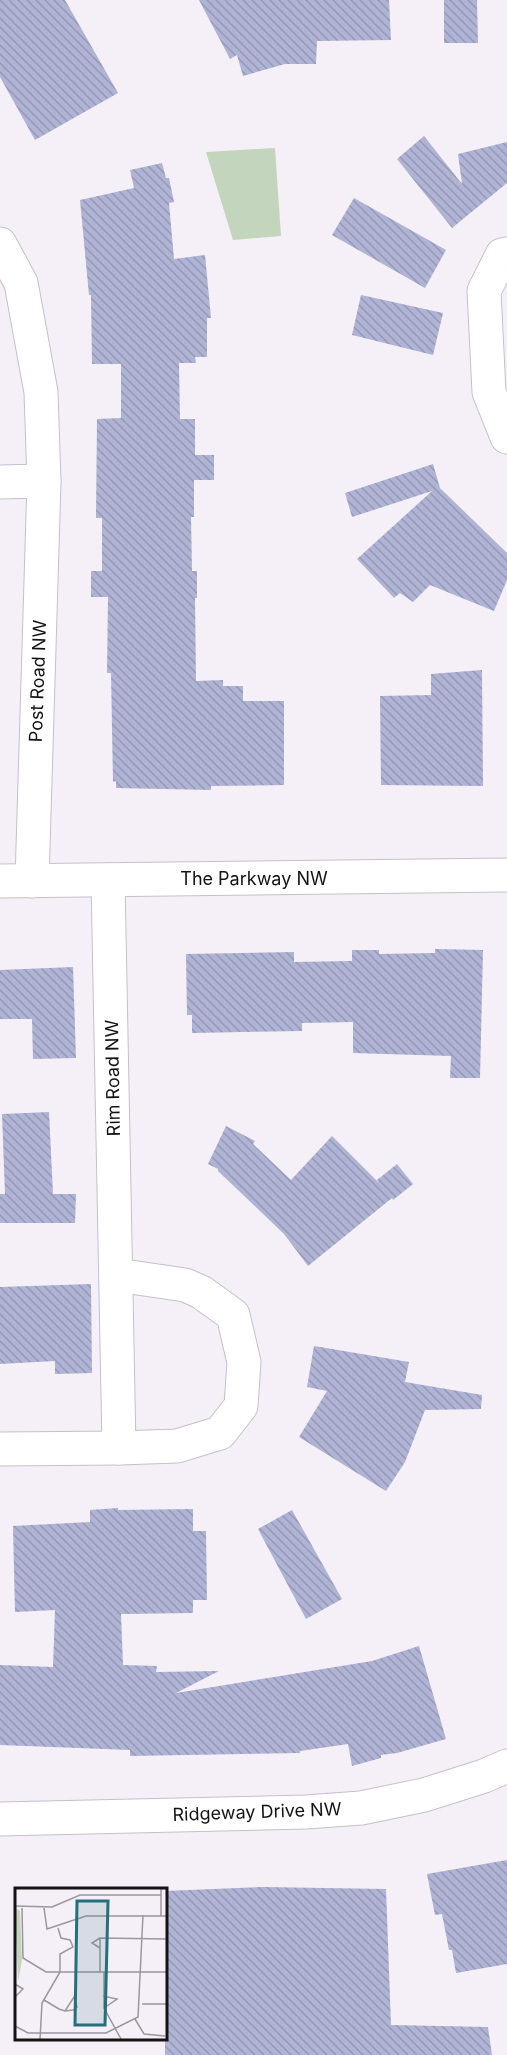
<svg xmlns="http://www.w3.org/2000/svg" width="507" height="2055" font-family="Inter,sans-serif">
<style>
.green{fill:#c3d5bc}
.building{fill:url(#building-back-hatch)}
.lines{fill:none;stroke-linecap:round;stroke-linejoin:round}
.minor-casing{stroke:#c6c0c8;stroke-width:35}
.tertiary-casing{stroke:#c6c0c8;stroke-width:35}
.minor{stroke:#fff;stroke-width:33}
.tertiary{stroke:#fff;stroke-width:33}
.labels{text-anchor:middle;stroke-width:4.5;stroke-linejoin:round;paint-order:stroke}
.street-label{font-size:18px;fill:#141215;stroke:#fff}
.inset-road{fill:none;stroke:#9b979d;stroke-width:1.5}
.view{fill:#276e7c;fill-opacity:0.15;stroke:#276e7c;stroke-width:3}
.inset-edge{fill:none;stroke:#141215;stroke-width:3}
</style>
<defs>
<pattern id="building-back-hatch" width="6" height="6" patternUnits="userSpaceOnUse" patternTransform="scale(1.5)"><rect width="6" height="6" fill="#afb3d4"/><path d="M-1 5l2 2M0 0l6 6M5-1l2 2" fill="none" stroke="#9699b5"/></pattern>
</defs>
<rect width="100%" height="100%" fill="#f5eff7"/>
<!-- green -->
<path class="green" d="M 275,148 L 281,236 L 233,240 L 206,152 Z"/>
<!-- building -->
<g class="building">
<path d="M 0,0 L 65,0 L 118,93 L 35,140 L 0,77 Z"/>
<path d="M 199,0 L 389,0 L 391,40 L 317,41 L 316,64 L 285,64 L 243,76 L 237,55 L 230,59 Z"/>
<path d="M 444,0 L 477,0 L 478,43 L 444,43 Z"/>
<path d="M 424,136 L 462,184 L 458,154 L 507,142 L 507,183 L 452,228 L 397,159 Z"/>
<path d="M 162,163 L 166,178 L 169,178 L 174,202 L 169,203 L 174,259 L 205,255 L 211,318 L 207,318 L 207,357 L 195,357 L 196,363 L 179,363 L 180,419 L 195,419 L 195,455 L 214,455 L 214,480 L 194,480 L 194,517 L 191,517 L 192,571 L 197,571 L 197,598 L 195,598 L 196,681 L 223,680 L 223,686 L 243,686 L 243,701 L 284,701 L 284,785 L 211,786 L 211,790 L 116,788 L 116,781 L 113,782 L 111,673 L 107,673 L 108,597 L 91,597 L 91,571 L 102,571 L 102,518 L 96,518 L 97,419 L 121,418 L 121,364 L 92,364 L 91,295 L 89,295 L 80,200 L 134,188 L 130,170 Z"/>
<path d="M 354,198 L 446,250 L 425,288 L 332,235 Z"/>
<path d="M 361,295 L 443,313 L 433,355 L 352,335 Z"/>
<path d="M 433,464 L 440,488 L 507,553 L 507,580 L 494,611 L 430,585 L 413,602 L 400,593 L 394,598 L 357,559 L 432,491 L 352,517 L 345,493 Z"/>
<path d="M 482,670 L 483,786 L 381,785 L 380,696 L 431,695 L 431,674 Z"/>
<path d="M 435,949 L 483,950 L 480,1078 L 450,1078 L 451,1056 L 353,1053 L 353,1022 L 302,1023 L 302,1031 L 192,1033 L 192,1015 L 187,1015 L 186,954 L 294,952 L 294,962 L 352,961 L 352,950 L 379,950 L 379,954 L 435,953 Z"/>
<path d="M 73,967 L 76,1058 L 33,1059 L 32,1019 L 0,1019 L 0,970 Z"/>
<path d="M 49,1112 L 53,1194 L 76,1194 L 75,1223 L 0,1223 L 0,1194 L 5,1194 L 2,1114 Z"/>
<path d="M 226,1126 L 255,1141 L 253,1144 L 291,1180 L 332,1136 L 379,1183 L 377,1180 L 397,1164 L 413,1184 L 393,1200 L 392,1198 L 308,1266 L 284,1234 L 218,1171 L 218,1169 L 208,1164 Z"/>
<path d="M 91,1284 L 92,1373 L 55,1374 L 55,1361 L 0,1364 L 0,1287 Z"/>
<path d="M 314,1346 L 409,1362 L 405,1382 L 482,1395 L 481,1409 L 425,1410 L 405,1462 L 386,1491 L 299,1437 L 327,1391 L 307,1387 Z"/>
<path d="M 118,1508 L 118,1510 L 193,1509 L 193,1531 L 206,1531 L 207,1600 L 193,1600 L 193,1613 L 121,1614 L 123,1665 L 157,1666 L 156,1672 L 219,1671 L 176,1693 L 372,1661 L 419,1646 L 446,1739 L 397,1753 L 381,1755 L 381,1758 L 352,1766 L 348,1744 L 300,1751 L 300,1753 L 130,1756 L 130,1750 L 0,1745 L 0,1665 L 53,1667 L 55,1610 L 15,1612 L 13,1526 L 90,1522 L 90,1510 Z"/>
<path d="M 292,1510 L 342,1599 L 306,1619 L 258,1529 Z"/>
<path d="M 507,1860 L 507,1964 L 456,1973 L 452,1950 L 449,1950 L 442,1914 L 435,1915 L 427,1874 Z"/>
<path d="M 263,1887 L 386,1889 L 391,2025 L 488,2027 L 492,2055 L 165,2055 L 165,1891 Z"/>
</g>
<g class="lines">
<!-- minor casing -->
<g class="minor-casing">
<g id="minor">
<path d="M 0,244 L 21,283 L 41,392 L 44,481 L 32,881"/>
<path d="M 507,254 L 502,255 L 484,291 L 489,392 L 507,437"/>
<path d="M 0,482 L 44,481"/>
<path d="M 117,1275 L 185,1285 L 201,1292 L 233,1315 L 244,1362 L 241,1406 L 220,1433 L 177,1446 L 119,1448"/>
<path d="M 0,1449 L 119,1448 L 108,880"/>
<path d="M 0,1819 L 306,1812 L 361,1808 L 424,1795 L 484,1776 L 507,1766"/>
</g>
</g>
<!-- tertiary casing -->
<g class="tertiary-casing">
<path id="tertiary" d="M 0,881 L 507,875"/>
</g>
<!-- minor -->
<use href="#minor" class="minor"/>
<!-- tertiary -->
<use href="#tertiary" class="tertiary"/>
</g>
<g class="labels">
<!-- street labels -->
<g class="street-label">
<text transform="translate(38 681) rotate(-88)" y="6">Post Road NW</text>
<text x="254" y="885">The Parkway NW</text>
<text transform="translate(113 1078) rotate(-91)" y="6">Rim Road NW</text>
<text transform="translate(257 1812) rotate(-2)" y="6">Ridgeway Drive NW</text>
</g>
</g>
<!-- overview -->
<g transform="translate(15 1888)">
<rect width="152" height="152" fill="#f5eff7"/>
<path d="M 0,20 L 5,23 L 7,72 L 3,94 Z" fill="#c3d5bc"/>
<path class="inset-road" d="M 146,0 L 146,28M 0,18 L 37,19 L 65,7 L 146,7M 7,20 L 8,70 L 31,84 L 152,84M 29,20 L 32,41 L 71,28 L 152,28M 85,60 L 77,55 L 85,50M 85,84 L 85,50 L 152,51M 89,84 L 89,120 L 106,151M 0,96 L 8,101 L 0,109M 88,108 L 102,111 L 89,120M 29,112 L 44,121 L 50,123 L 58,122 L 62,119 L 59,109 L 50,123M 127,116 L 152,116M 120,131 L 129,146 L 150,148M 0,138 L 13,145 L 91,145 L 123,129 L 128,27M 25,151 L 27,115 L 45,84 L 45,66 L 58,59 L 55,52 L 46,50 L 43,40"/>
<path class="view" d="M 62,13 L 93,13 L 90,137 L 60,137 Z"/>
<rect width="152" height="152" class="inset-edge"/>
</g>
</svg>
